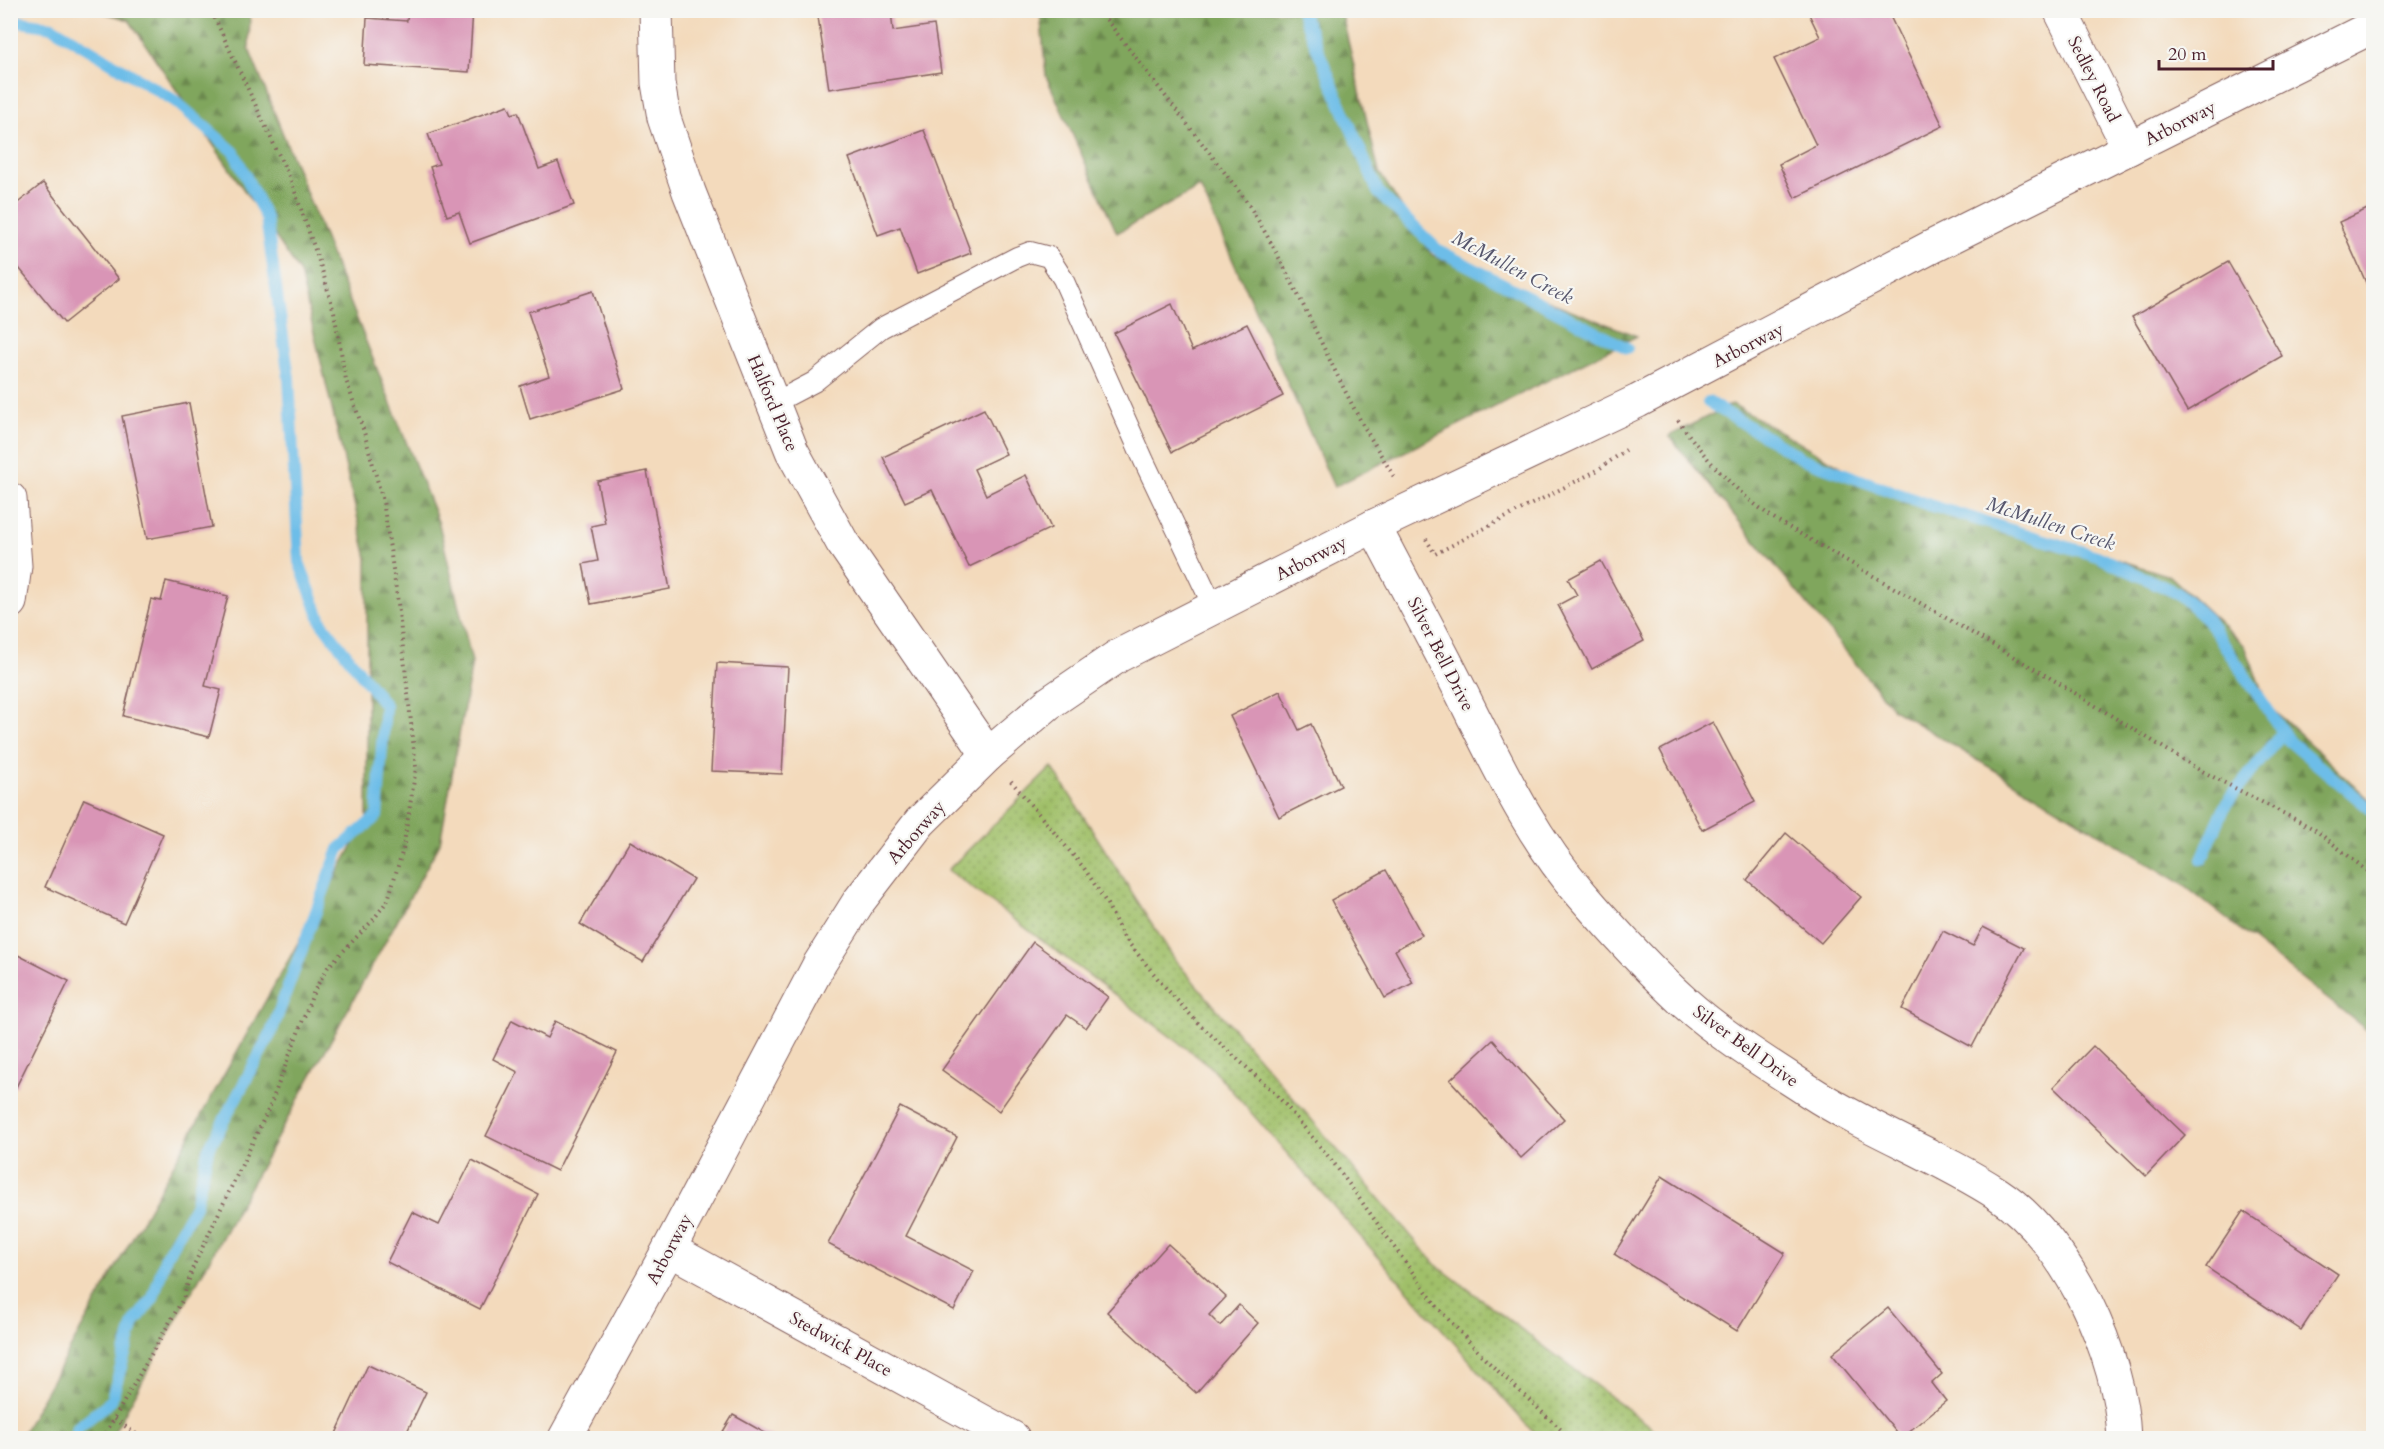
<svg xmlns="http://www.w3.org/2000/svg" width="2384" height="1449" font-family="Cardo,serif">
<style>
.grass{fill:url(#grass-dots);stroke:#75704a;stroke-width:1.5}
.forest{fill:url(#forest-firs);stroke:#656244;stroke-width:1.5}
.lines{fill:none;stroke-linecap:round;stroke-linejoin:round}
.stream{stroke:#6dbde8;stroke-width:12}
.building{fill:#d995b6}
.lane-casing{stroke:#85605e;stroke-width:22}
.street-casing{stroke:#85605e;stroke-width:35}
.path{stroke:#85605e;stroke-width:4;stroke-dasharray:1.5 4.5;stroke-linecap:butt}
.lane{stroke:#fff;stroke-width:20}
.street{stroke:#fff;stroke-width:33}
.labels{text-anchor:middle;stroke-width:4.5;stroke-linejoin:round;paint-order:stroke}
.street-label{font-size:18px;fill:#4a1f2b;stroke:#f6f6f2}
.water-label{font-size:20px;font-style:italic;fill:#56566d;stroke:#f6f6f2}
</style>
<defs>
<pattern id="grass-dots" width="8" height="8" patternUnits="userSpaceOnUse" patternTransform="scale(1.5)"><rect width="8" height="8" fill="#a0c069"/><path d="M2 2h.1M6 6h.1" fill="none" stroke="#849b57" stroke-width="1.8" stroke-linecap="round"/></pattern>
<pattern id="forest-firs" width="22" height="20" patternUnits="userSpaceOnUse" patternTransform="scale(1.5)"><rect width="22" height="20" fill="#80a65d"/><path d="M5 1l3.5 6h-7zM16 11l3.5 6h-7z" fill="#6b874d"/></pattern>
</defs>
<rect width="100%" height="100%" fill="#f6f6f2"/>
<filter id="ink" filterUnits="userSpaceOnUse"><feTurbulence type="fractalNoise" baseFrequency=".0167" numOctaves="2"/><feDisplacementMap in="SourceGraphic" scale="12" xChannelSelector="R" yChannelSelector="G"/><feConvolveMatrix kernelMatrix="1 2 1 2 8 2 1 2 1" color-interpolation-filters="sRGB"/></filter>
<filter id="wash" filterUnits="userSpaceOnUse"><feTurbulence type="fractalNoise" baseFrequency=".008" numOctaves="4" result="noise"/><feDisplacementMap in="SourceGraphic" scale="24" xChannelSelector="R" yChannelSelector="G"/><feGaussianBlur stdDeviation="1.35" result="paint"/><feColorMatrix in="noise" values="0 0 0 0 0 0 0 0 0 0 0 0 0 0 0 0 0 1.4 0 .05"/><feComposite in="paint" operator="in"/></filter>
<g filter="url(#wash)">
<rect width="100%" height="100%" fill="#f3dabc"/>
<!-- grass -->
<path class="grass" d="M 1052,767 L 1175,960 L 1435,1264 L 1665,1438 L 1538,1438 L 1210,1066 L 948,870 Z"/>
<!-- forest -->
<g class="forest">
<path d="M 98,11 L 250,11 L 249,49 L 439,524 L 472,662 L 440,843 L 111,1438 L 20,1438 L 367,820 L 367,558 L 300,273 L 129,20 Z"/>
<path d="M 1040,11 L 1341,11 L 1379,172 L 1432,255 L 1637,336 L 1334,487 L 1200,187 L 1117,233 L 1046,76 Z"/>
<path d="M 1732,404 L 1864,480 L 2170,576 L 2245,646 L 2267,704 L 2373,803 L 2373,1035 L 2181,883 L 1893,709 L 1669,436 Z"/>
</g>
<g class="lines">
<!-- stream -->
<g class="stream">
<path d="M 1301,10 L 1378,192 L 1438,250 L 1627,348"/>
<path d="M 10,20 L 52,27 L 175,101 L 234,152 L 266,218 L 289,378 L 299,562 L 322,623 L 385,705 L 377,816 L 339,849 L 271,1033 L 208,1150 L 195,1206 L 166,1256 L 153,1298 L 134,1323 L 111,1401 L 78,1427 L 75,1438"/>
<path d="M 1708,402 L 1803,459 L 1929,505 L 2097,556 L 2179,594 L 2207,619 L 2288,740 L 2374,812"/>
<path d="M 2202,859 L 2226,804 L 2283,732"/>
</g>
</g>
<g id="blocks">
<!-- building -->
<g class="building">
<path d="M 408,10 L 473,10 L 469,72 L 364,65 L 367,18 L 407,21 Z"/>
<path d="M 817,10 L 891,10 L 893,31 L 934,25 L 941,72 L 829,89 Z"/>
<path d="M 1807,10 L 1887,10 L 1943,126 L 1795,198 L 1779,164 L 1816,145 L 1774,59 L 1820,37 Z"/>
<path d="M 508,105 L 512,114 L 518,112 L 539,169 L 558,162 L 574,205 L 470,243 L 459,212 L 447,216 L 430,167 L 439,164 L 428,134 Z"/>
<path d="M 924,130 L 971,253 L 917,274 L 900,227 L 878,235 L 849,158 Z"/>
<path d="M 43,183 L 119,279 L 64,323 L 10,257 L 10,209 Z"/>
<path d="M 2374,206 L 2374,285 L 2368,287 L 2339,222 Z"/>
<path d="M 2228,262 L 2282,356 L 2187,411 L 2132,317 Z"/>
<path d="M 593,291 L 624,389 L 530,419 L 520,386 L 549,376 L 528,312 Z"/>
<path d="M 1172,304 L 1192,351 L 1247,324 L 1283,396 L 1172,452 L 1114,333 Z"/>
<path d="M 189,403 L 212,527 L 147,539 L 122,416 Z"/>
<path d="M 984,409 L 1006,454 L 974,469 L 986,495 L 1026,475 L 1051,528 L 969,567 L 932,490 L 905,502 L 883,457 Z"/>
<path d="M 647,471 L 670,589 L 591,604 L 583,564 L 598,561 L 591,526 L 605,523 L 597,481 Z"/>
<path d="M 1601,561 L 1644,641 L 1592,669 L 1558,605 L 1577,595 L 1568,579 Z"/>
<path d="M 166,581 L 228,596 L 205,686 L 221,690 L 209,737 L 123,716 L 151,599 L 161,601 Z"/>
<path d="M 717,663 L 788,667 L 782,774 L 711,771 Z"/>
<path d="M 1280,691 L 1299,730 L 1311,724 L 1341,786 L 1279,817 L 1230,716 Z"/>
<path d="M 1713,722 L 1755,802 L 1702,830 L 1660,750 Z"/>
<path d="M 84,799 L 163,834 L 124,923 L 45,887 Z"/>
<path d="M 1786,833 L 1861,897 L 1821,943 L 1747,880 Z"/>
<path d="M 630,841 L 693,879 L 643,962 L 580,924 Z"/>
<path d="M 1386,870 L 1422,935 L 1395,950 L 1413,983 L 1385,998 L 1331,900 Z"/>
<path d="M 1983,927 L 2024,948 L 1972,1047 L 1902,1009 L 1943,931 L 1973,946 Z"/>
<path d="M 1033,942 L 1108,997 L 1086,1028 L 1067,1015 L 999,1111 L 942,1070 Z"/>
<path d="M 12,952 L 69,981 L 16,1087 L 10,1085 Z"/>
<path d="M 512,1020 L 547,1038 L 555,1021 L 617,1052 L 557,1171 L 486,1136 L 518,1072 L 493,1059 Z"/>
<path d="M 1493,1040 L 1564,1119 L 1521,1158 L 1450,1080 Z"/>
<path d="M 2093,1046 L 2185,1135 L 2146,1176 L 2053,1087 Z"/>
<path d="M 900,1107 L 957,1137 L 906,1236 L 974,1271 L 954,1310 L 828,1244 Z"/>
<path d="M 472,1160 L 538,1194 L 480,1309 L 387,1262 L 412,1212 L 439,1225 Z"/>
<path d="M 1662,1176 L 1785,1253 L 1737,1331 L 1614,1254 Z"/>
<path d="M 2243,1211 L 2338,1274 L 2301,1330 L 2206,1267 Z"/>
<path d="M 1168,1244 L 1226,1297 L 1209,1315 L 1220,1326 L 1239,1305 L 1258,1323 L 1196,1393 L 1107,1312 Z"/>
<path d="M 1888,1308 L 1942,1374 L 1932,1383 L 1946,1401 L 1901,1438 L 1832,1354 Z"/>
<path d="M 368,1365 L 426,1392 L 404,1438 L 334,1438 Z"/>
<path d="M 733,1415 L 774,1438 L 719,1438 Z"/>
</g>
</g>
</g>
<g filter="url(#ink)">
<use href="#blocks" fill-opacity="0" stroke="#85605e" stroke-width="1.5"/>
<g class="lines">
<!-- lane casing -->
<g class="lane-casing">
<path id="lane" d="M 772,404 L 814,382 L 881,328 L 1017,257 L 1030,252 L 1049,257 L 1063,279 L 1144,461 L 1214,608"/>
</g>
<!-- street casing -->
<g class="street-casing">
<g id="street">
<path d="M 656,10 L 658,83 L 664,118 L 689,192 L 792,451 L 842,542 L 988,755"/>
<path d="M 2060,10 L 2129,148"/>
<path d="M 10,499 L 15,566 L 10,602"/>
<path d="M 1374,526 C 1405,586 1438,645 1468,706 C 1501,772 1533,839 1582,895 C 1614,932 1648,969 1684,1002 C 1722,1036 1766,1063 1809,1091 C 1869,1130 1938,1155 1998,1194 C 2068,1240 2121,1357 2124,1438"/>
<path d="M 669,1249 L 1013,1438"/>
<path d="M 565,1438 L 669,1249 L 820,963 L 859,901 L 920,822 L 988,755 L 1049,703 L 1118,656 L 1374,526 L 1638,401 L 1931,247 L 2374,26"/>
</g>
</g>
<!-- path -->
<g class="path">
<path d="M 1099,10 L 1245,199 C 1289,268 1319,342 1357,414 C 1368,435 1382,456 1394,477"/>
<path d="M 1678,420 C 1706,460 1737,494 1778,521 L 2052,679 L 2198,769 L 2314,829 L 2374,876"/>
<path d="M 1426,539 L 1435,554 L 1596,471 L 1626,450"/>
<path d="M 1011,781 L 1084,868 L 1106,902 L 1123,936 L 1163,985 L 1200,1025 L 1277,1095 L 1333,1162 L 1439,1309 L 1485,1359 L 1570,1438"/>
<path d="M 115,1419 L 142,1438"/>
<path d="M 103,1438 L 183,1299 L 193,1267 L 270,1106 L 314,991 L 328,967 L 373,920 L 388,900 L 403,849 L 416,768 L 398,603 L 383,501 L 364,432 L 346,380 L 334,312 L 323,273 L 292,183 L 211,10"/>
</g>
<!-- lane -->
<use href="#lane" class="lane"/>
<!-- street -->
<use href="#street" class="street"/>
</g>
</g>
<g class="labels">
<!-- street labels -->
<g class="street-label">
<text transform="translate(2094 79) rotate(63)" y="6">Sedley Road</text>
<text transform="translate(2180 123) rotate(-27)" y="6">Arborway</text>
<text transform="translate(1748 345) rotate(-27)" y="6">Arborway</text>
<text transform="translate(773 403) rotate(67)" y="6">Halford Place</text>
<text transform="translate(1311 558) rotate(-27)" y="6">Arborway</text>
<text transform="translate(1441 654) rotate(63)" y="6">Silver Bell Drive</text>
<text transform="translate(916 832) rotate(-49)" y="6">Arborway</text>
<text transform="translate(1746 1046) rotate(36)" y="6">Silver Bell Drive</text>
<text transform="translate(669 1249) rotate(-62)" y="6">Arborway</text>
<text transform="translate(841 1344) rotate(29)" y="6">Stedwick Place</text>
</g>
<!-- water labels -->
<g class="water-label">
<text transform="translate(1513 267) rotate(28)" y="7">McMullen Creek</text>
<text transform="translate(2051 523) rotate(18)" y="7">McMullen Creek</text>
</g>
</g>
<!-- margin -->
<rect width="2384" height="1449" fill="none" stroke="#f6f6f2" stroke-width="36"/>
<!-- scale -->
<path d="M2159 60v9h114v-9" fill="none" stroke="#4a1f2b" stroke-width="3"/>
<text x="2168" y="60" font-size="18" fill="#4a1f2b" stroke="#f6f6f2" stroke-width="4.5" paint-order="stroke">20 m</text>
</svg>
